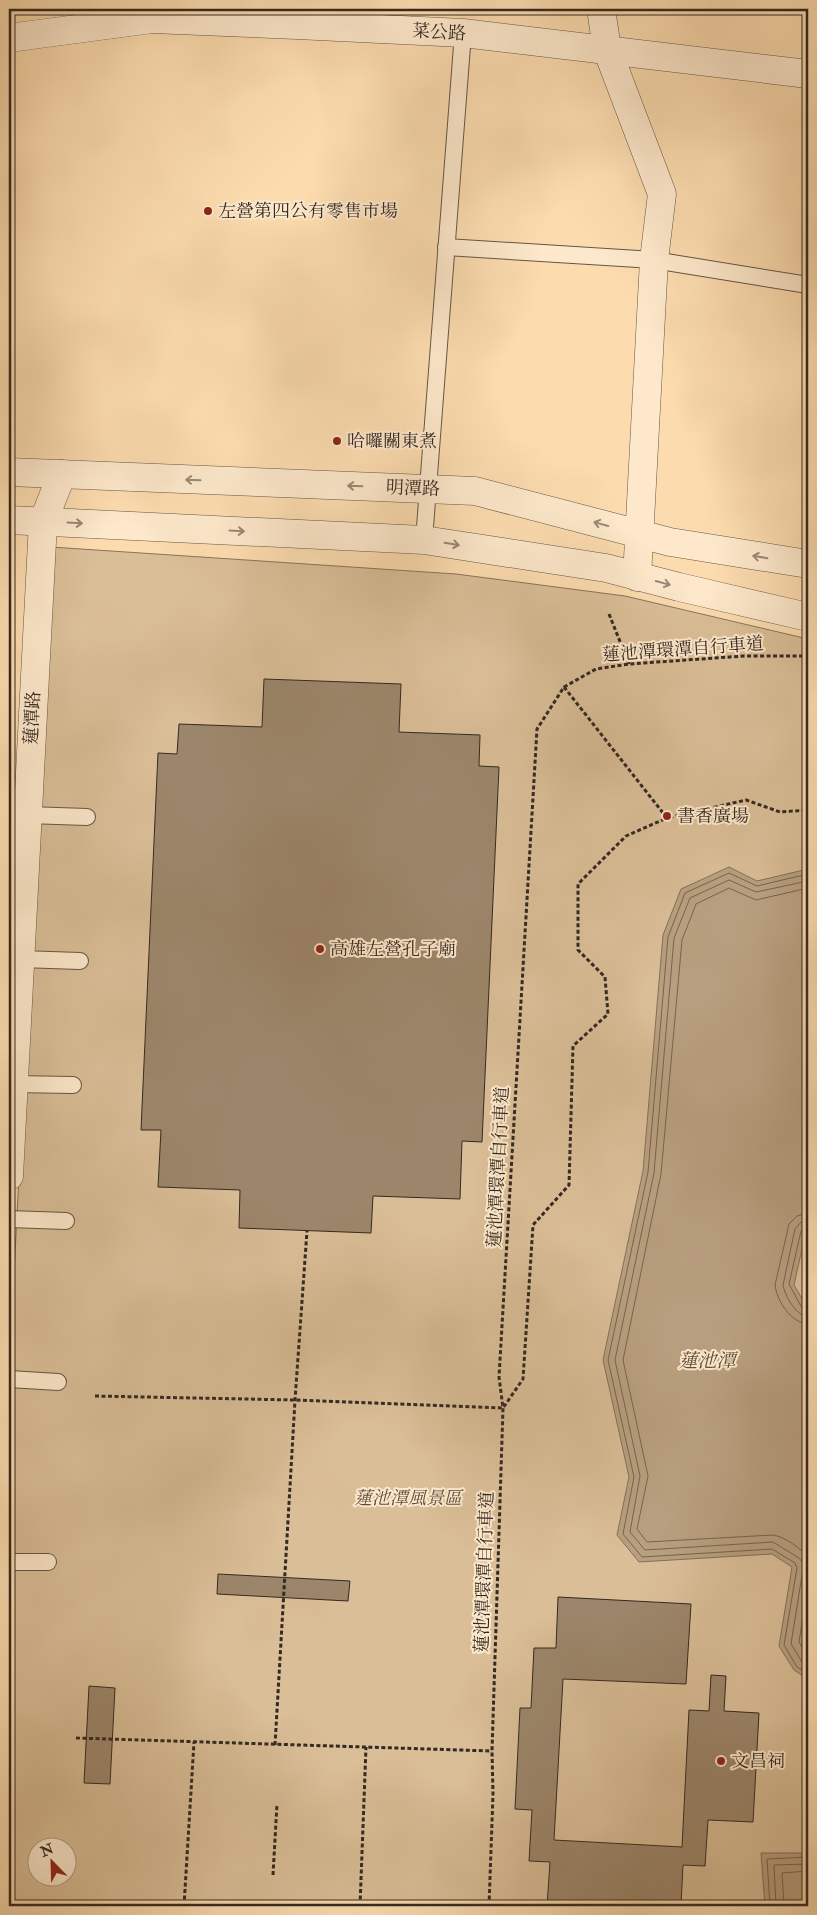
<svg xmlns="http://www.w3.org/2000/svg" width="817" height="1915" font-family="'IM FELL Double Pica','Noto Serif TC',serif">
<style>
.green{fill:#dabe97;stroke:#87745c;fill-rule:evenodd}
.water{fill:#b89f7f;stroke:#83705a}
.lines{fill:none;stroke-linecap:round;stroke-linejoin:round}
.shore{stroke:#766450;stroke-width:1}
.building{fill:#9c866b;stroke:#342922}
.lane-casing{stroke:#665645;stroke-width:18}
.street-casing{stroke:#665645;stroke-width:29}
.path{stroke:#342922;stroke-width:3;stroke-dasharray:4 2.5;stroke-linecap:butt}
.lane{stroke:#fde8cb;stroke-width:16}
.street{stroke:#fde8cb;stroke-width:28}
.oneway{stroke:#988876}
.poi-dot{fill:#8f2418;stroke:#fde8cb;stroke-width:2}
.labels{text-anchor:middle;stroke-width:4;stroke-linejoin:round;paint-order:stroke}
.street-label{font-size:18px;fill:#342922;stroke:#fde8cb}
.poi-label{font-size:18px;fill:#342922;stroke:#fde8cb;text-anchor:start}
.park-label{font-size:18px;font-style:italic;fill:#5e4e3f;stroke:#fde8cb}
.water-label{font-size:19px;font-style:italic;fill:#5c4c3e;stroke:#fde8cb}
</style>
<rect width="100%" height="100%" fill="#fcdcaf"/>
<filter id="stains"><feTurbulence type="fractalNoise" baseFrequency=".004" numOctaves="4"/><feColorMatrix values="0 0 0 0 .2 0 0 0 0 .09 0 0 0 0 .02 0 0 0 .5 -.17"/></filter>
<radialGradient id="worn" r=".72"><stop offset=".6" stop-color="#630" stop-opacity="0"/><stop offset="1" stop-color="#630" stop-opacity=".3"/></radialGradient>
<!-- green -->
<path class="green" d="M 51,547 L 456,574 L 625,596 L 808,639 L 808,1906 L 9,1906 L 9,1372 ZM 38,1848 L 68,1848 L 68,1878 L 38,1878 Z"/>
<!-- water -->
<g class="water">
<path d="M 729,867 L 757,881 L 808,869 L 808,1222 L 794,1285 L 808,1309 L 808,1679 L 794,1670 L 779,1646 L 792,1567 L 772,1554 L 639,1562 L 617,1535 L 629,1477 L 603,1360 L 643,1171 L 663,935 L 681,889 Z"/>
<path d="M 761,1853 L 808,1853 L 808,1906 L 765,1906 Z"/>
</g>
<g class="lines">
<!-- shore -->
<g class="shore">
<path d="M 808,874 L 757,886 L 729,873 L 685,893 L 668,937 L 648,1172 L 608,1360 L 634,1477 L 623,1534 L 642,1557 L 772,1549 L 795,1563 L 797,1568 L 784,1645 L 797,1667 L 808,1673"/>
<path d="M 808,881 L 756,892 L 729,880 L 690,898 L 674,938 L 654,1173 L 615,1360 L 640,1476 L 630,1532 L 645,1550 L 773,1542 L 799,1558 L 803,1563 L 803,1569 L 791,1644 L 802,1662 L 808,1666"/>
<path d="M 808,888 L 756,900 L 729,888 L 696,904 L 682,940 L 661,1174 L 623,1360 L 648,1476 L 637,1529 L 647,1542 L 773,1535 C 785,1537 801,1548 808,1558"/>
<path d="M 808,1213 L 797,1216 L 789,1224 L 775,1285 C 777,1301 791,1323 808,1324"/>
<path d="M 808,1221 L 801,1222 L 795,1229 L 783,1285 C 785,1296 796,1316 808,1317"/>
<path d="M 808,1227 L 804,1228 L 801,1231 L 789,1284 L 802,1308 L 808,1310"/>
<path d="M 808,1585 L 799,1642 L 808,1657"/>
<path d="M 770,1906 L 767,1859 L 808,1857"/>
<path d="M 776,1906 L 774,1865 L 808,1864"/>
<path d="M 784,1906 L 782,1873 L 808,1871"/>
</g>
</g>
<!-- building -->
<g class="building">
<path d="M 264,679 L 401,684 L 399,732 L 480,735 L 479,766 L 499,767 L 482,1142 L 462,1141 L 460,1199 L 373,1196 L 371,1233 L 239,1228 L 240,1190 L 158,1187 L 161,1130 L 141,1130 L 158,753 L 177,754 L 179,724 L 262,727 Z"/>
<path d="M 218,1574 L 350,1581 L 348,1601 L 217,1594 Z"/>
<path d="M 558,1597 L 691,1604 L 686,1684 L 563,1679 L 554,1840 L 682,1847 L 689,1710 L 709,1711 L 711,1675 L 726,1676 L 724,1711 L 759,1713 L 753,1822 L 708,1820 L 705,1866 L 683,1865 L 681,1906 L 547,1906 L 550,1862 L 529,1861 L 532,1810 L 515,1809 L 520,1708 L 531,1708 L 534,1648 L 556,1648 Z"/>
<path d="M 89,1686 L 115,1688 L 110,1784 L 84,1783 Z"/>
</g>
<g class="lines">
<!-- lane casing -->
<g class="lane-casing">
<g id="lane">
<path d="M 446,247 L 654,260 L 808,285"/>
<path d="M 424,540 L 463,33"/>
<path d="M 27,815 L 87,817"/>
<path d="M 20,959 L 80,961"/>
<path d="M 13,1084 L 73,1085"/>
<path d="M 9,1219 L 66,1221"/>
<path d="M 9,1379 L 58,1382"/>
<path d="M 9,1562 L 48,1562"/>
</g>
</g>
<!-- street casing -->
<g class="street-casing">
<g id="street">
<path d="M 601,9 L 607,49 L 662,194 L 654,260 L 637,577"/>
<path d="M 9,38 L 152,19 L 297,25 L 463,33 L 808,74"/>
<path d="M 9,472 L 475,491 L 670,542 L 808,564"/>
<path d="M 9,520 L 424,540 L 606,568 L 679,587 L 808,617"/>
<path d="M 9,1176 L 43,522 L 62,474"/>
</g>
</g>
<!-- path -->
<g class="path">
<path d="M 609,614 L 629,664"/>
<path d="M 564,687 L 667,818 L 746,800 L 780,812 L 808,810"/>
<path d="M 95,1396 L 295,1400 L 503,1408 L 523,1379 L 533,1225 L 569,1185 L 573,1046 L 608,1014 L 605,977 L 578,950 L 578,884 L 626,836 L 667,818"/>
<path d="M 76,1738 L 492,1751"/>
<path d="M 275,1745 L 295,1400 L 307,1231"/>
<path d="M 273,1875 L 277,1804"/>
<path d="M 184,1906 L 194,1742"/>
<path d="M 360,1906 L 366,1747"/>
<path d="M 489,1906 L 493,1794 L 492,1751 L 503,1408 L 499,1377 L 537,729 L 564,687 L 596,669 L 629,664 L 744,656 L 808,656"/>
</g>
<!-- lane -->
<use href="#lane" class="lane"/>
<!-- street -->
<use href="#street" class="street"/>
</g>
<!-- one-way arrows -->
<defs><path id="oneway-shaft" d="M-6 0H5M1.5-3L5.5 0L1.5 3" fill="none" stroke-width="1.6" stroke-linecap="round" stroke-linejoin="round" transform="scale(1.25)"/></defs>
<g class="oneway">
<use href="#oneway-shaft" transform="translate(193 480) rotate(-178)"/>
<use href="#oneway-shaft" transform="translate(355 486) rotate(-178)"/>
<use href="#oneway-shaft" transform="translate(75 523) rotate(3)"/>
<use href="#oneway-shaft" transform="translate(601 524) rotate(-165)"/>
<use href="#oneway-shaft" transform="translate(237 531) rotate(3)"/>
<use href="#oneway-shaft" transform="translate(452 544) rotate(9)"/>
<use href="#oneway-shaft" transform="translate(760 557) rotate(-171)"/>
<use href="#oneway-shaft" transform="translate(663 583) rotate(15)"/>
</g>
<!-- markers -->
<g class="poi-dot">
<circle cx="208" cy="211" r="5"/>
<circle cx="337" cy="441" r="5"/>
<circle cx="667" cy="816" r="5"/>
<circle cx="320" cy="949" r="5"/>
<circle cx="721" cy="1761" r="5"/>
</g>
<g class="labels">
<!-- street labels -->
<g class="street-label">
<text transform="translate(439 32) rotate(3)" y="6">菜公路</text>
<text transform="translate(413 488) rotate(2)" y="6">明潭路</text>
<text transform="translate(683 649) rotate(-4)" y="6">蓮池潭環潭自行車道</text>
<text transform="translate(32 718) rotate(-87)" y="6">蓮潭路</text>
<text transform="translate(498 1167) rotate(-87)" y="6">蓮池潭環潭自行車道</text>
<text transform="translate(484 1572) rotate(-88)" y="6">蓮池潭環潭自行車道</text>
</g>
<!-- poi labels -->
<g class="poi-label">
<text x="218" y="217">左營第四公有零售市場</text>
<text x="347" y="447">哈囉關東煮</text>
<text x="677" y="822">書香廣場</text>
<text x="330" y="955">高雄左營孔子廟</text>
<text x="731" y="1767">文昌祠</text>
</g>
<!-- park labels -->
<g class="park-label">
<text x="408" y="1504">蓮池潭風景區</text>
</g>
<!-- water labels -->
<g class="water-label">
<text x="707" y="1367">蓮池潭</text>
</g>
</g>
<!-- margin -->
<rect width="817" height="1915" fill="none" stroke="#fcdcaf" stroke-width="30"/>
<rect x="10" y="10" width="797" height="1895" fill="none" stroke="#342922" stroke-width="2.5"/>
<rect x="15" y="15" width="787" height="1885" fill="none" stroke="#342922"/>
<!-- north arrow -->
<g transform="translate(52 1862) rotate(337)"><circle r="24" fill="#fde8cb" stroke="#ad9c87"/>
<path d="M0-4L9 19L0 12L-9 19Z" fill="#8f2418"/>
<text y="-8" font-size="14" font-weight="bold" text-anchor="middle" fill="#342922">N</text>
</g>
<rect width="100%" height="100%" filter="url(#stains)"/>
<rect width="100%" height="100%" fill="url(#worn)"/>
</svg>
